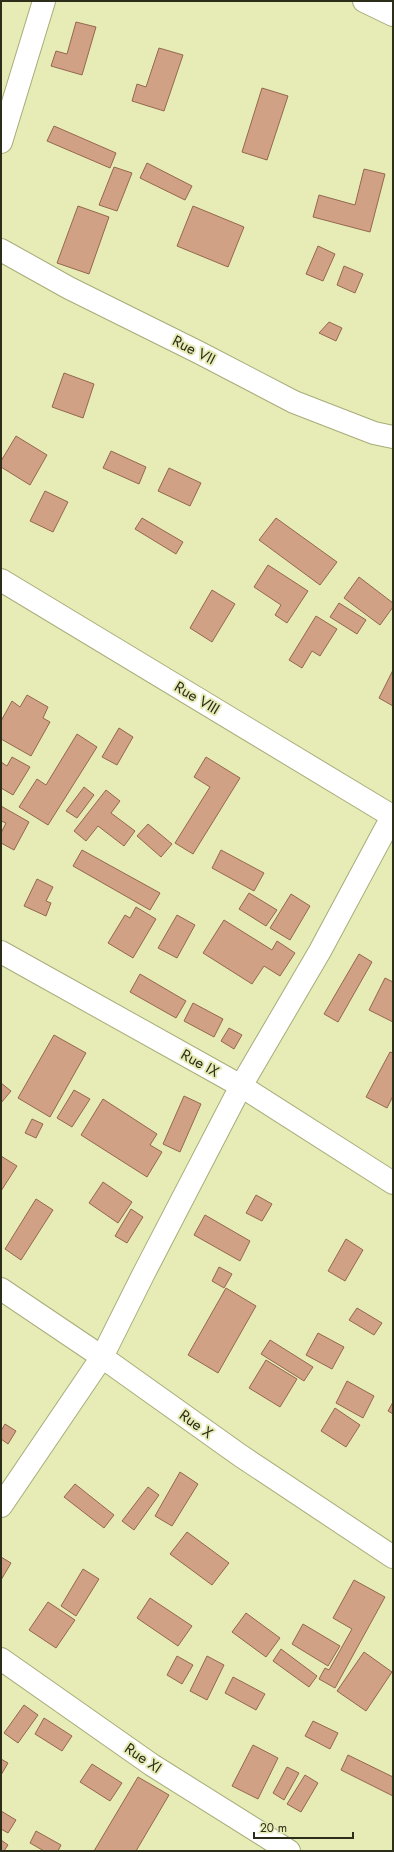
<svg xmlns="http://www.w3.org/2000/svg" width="394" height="1852" font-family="Jost,sans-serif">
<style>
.building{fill:#d1a185;stroke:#94684e}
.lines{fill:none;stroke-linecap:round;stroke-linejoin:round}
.minor-casing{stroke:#a8ac79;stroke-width:24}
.minor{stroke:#fff;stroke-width:22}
.labels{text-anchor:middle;stroke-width:4;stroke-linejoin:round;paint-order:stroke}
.street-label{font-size:15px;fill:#2c2e19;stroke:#e7ebb6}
</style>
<rect width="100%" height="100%" fill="#e7ebb6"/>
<!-- building -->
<g class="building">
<path d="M 76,22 L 96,27 L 82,75 L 51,66 L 56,51 L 67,54 Z"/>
<path d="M 159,48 L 183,55 L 164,111 L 132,101 L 137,84 L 146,87 Z"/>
<path d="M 262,88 L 288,96 L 267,160 L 242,152 Z"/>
<path d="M 54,126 L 116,153 L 110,168 L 47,141 Z"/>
<path d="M 147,163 L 192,186 L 185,200 L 140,178 Z"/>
<path d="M 114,167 L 132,173 L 117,211 L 99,205 Z"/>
<path d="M 364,169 L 385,174 L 370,232 L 313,217 L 319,195 L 355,205 Z"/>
<path d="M 78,206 L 109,217 L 89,274 L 57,263 Z"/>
<path d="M 193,206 L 244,227 L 228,267 L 177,246 Z"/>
<path d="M 318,246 L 335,254 L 323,281 L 306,274 Z"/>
<path d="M 344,266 L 363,274 L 355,293 L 337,285 Z"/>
<path d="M 329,322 L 342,328 L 336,341 L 319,333 Z"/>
<path d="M 64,373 L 94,384 L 83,418 L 52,407 Z"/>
<path d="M 16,436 L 47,455 L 30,485 L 1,467 L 1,461 Z"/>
<path d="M 111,451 L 146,467 L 139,484 L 103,468 Z"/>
<path d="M 169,468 L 201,483 L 190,506 L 158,491 Z"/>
<path d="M 45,491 L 68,502 L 53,532 L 30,521 Z"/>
<path d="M 142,518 L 183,542 L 176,554 L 135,529 Z"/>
<path d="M 276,518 L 337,562 L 320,585 L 259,540 Z"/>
<path d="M 268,565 L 308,591 L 287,623 L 275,615 L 281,605 L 254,587 Z"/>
<path d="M 359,577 L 393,603 L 393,607 L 380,625 L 344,598 Z"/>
<path d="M 212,590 L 235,604 L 212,642 L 190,628 Z"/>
<path d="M 339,603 L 366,620 L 357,634 L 330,617 Z"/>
<path d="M 316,616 L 337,629 L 320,656 L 312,651 L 302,668 L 289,660 Z"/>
<path d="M 393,670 L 393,706 L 379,698 Z"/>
<path d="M 27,695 L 48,707 L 43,718 L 50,722 L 31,756 L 1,739 L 1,721 L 12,701 L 20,707 Z"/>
<path d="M 119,728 L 133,737 L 117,765 L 102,757 Z"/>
<path d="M 77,734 L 97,747 L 48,825 L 19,807 L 37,779 L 46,785 Z"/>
<path d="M 12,757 L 30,767 L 13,795 L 1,788 L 1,762 L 7,766 Z"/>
<path d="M 206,757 L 240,778 L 193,854 L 175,843 L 210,787 L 194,777 Z"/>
<path d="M 84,787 L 94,795 L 77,818 L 66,811 Z"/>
<path d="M 106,790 L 120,801 L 111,813 L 135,831 L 124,846 L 98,826 L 86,841 L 74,831 Z"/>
<path d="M 1,806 L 29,822 L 14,850 L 1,843 L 1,833 L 6,823 L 1,821 Z"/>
<path d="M 148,824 L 172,844 L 161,857 L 137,836 Z"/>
<path d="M 82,850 L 160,893 L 150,910 L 73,866 Z"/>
<path d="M 221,850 L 264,873 L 254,891 L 212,868 Z"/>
<path d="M 37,879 L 53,887 L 46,901 L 51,903 L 46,916 L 24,906 Z"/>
<path d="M 249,893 L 277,910 L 266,926 L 239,909 Z"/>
<path d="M 291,894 L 310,906 L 290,940 L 270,928 Z"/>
<path d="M 136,907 L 156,919 L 133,958 L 108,943 L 125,915 L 130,918 Z"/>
<path d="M 177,915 L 195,925 L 177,958 L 158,948 Z"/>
<path d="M 224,920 L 272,950 L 277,941 L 295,953 L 280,976 L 264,966 L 252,984 L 203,953 Z"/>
<path d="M 359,954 L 372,962 L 338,1022 L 324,1014 Z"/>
<path d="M 140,974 L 186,1001 L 176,1018 L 130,992 Z"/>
<path d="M 385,978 L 393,982 L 393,1022 L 369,1010 Z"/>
<path d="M 193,1003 L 223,1019 L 214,1037 L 184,1021 Z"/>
<path d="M 229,1028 L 242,1035 L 234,1049 L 221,1041 Z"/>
<path d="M 54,1035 L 86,1053 L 50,1117 L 18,1098 Z"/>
<path d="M 390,1052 L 393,1053 L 393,1096 L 387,1108 L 366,1097 Z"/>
<path d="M 1,1083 L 11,1091 L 1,1103 Z"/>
<path d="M 74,1090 L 90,1099 L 72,1127 L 57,1118 Z"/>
<path d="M 184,1096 L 201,1104 L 180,1152 L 163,1144 Z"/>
<path d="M 103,1099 L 157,1134 L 150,1145 L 162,1152 L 147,1177 L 81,1135 Z"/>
<path d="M 32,1119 L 43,1124 L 36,1138 L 25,1133 Z"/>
<path d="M 1,1156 L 17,1166 L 1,1191 Z"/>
<path d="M 103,1182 L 132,1202 L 118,1223 L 89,1203 Z"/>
<path d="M 256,1195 L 272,1204 L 262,1221 L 246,1213 Z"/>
<path d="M 36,1199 L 53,1210 L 21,1260 L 5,1249 Z"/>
<path d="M 131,1209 L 143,1217 L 127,1243 L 115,1236 Z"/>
<path d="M 205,1215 L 250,1241 L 240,1261 L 194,1235 Z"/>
<path d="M 346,1239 L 363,1250 L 345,1281 L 328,1271 Z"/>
<path d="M 219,1267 L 232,1274 L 224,1288 L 212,1281 Z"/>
<path d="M 226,1288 L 256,1306 L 218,1373 L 188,1355 Z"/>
<path d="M 357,1308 L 382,1323 L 374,1335 L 349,1320 Z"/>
<path d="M 318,1333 L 344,1347 L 332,1369 L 306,1355 Z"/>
<path d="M 270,1340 L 313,1367 L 304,1381 L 261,1354 Z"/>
<path d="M 266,1360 L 297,1379 L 280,1407 L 249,1388 Z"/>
<path d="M 347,1381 L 374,1396 L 363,1418 L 336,1403 Z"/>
<path d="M 393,1402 L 393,1414 L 388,1411 Z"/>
<path d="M 335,1408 L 360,1425 L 346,1447 L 321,1431 Z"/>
<path d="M 5,1424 L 16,1431 L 8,1444 L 1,1439 L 1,1431 Z"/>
<path d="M 180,1472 L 198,1484 L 172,1526 L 155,1516 Z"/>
<path d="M 75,1484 L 114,1515 L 104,1528 L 64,1497 Z"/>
<path d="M 148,1487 L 159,1495 L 134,1530 L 122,1521 Z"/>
<path d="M 187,1532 L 229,1563 L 212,1585 L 170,1554 Z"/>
<path d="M 1,1557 L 11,1563 L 1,1580 Z"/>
<path d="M 83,1569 L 99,1579 L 76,1616 L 61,1606 Z"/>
<path d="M 354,1580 L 385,1597 L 335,1688 L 319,1679 L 325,1668 L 329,1670 L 352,1629 L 333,1618 Z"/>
<path d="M 150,1598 L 192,1626 L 178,1646 L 137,1618 Z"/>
<path d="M 48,1602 L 75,1620 L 56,1648 L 29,1630 Z"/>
<path d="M 246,1613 L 280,1638 L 266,1657 L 232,1632 Z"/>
<path d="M 303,1624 L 340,1646 L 328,1666 L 292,1644 Z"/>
<path d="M 281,1649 L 317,1676 L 309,1687 L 273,1661 Z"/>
<path d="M 364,1652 L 392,1672 L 366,1711 L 337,1691 Z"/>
<path d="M 177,1656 L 193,1665 L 182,1684 L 167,1675 Z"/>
<path d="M 207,1656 L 224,1665 L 207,1700 L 190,1691 Z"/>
<path d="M 233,1677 L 265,1694 L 256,1710 L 225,1693 Z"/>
<path d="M 24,1705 L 38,1715 L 18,1743 L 4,1733 Z"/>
<path d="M 44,1718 L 72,1736 L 62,1751 L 35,1734 Z"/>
<path d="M 313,1721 L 338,1733 L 330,1749 L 305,1736 Z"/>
<path d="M 253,1745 L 278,1758 L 258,1799 L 232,1786 Z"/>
<path d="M 348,1755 L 393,1777 L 393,1796 L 341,1770 Z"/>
<path d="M 1,1759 L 8,1763 L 1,1775 Z"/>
<path d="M 92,1764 L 122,1783 L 110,1801 L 80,1782 Z"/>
<path d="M 287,1767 L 299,1773 L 284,1800 L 273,1793 Z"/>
<path d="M 305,1775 L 318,1783 L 301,1812 L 287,1804 Z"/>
<path d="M 138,1777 L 169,1795 L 136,1851 L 94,1851 Z"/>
<path d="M 1,1811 L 16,1820 L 8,1833 L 1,1829 Z"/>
<path d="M 36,1831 L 61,1845 L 58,1851 L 44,1851 L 30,1843 Z"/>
<path d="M 1,1840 L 8,1845 L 4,1851 L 1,1851 Z"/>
</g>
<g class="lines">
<!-- minor casing -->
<g class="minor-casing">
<g id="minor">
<path d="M 364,1 L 393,15"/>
<path d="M 1,142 L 44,1"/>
<path d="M 1,250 L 69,288 L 198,352 L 294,402 L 374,433 L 393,437"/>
<path d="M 1,580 L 392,816"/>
<path d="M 1,952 L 241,1086 L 393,1183"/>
<path d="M 1,1289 L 102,1357 L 241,1456 L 393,1557"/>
<path d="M 1,1506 L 102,1357 L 143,1275 L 241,1086 L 320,951 L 393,815"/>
<path d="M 1,1659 L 152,1765 L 289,1851"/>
</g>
</g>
<!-- minor -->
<use href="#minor" class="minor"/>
</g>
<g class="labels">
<!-- street labels -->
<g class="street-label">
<text transform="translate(194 350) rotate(27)" y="5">Rue VII</text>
<text transform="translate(197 698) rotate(31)" y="5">Rue VIII</text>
<text transform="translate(200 1063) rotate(29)" y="5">Rue IX</text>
<text transform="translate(196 1424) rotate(36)" y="5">Rue X</text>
<text transform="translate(143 1758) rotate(34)" y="5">Rue XI</text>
</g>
</g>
<!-- border -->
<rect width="394" height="1852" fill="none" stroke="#2c2e19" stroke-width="4"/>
<!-- scale -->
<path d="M254 1832v6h99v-6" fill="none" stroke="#2c2e19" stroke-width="2"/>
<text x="260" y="1832" font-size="12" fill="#2c2e19" stroke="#e7ebb6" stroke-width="3" paint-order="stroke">20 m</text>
</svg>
